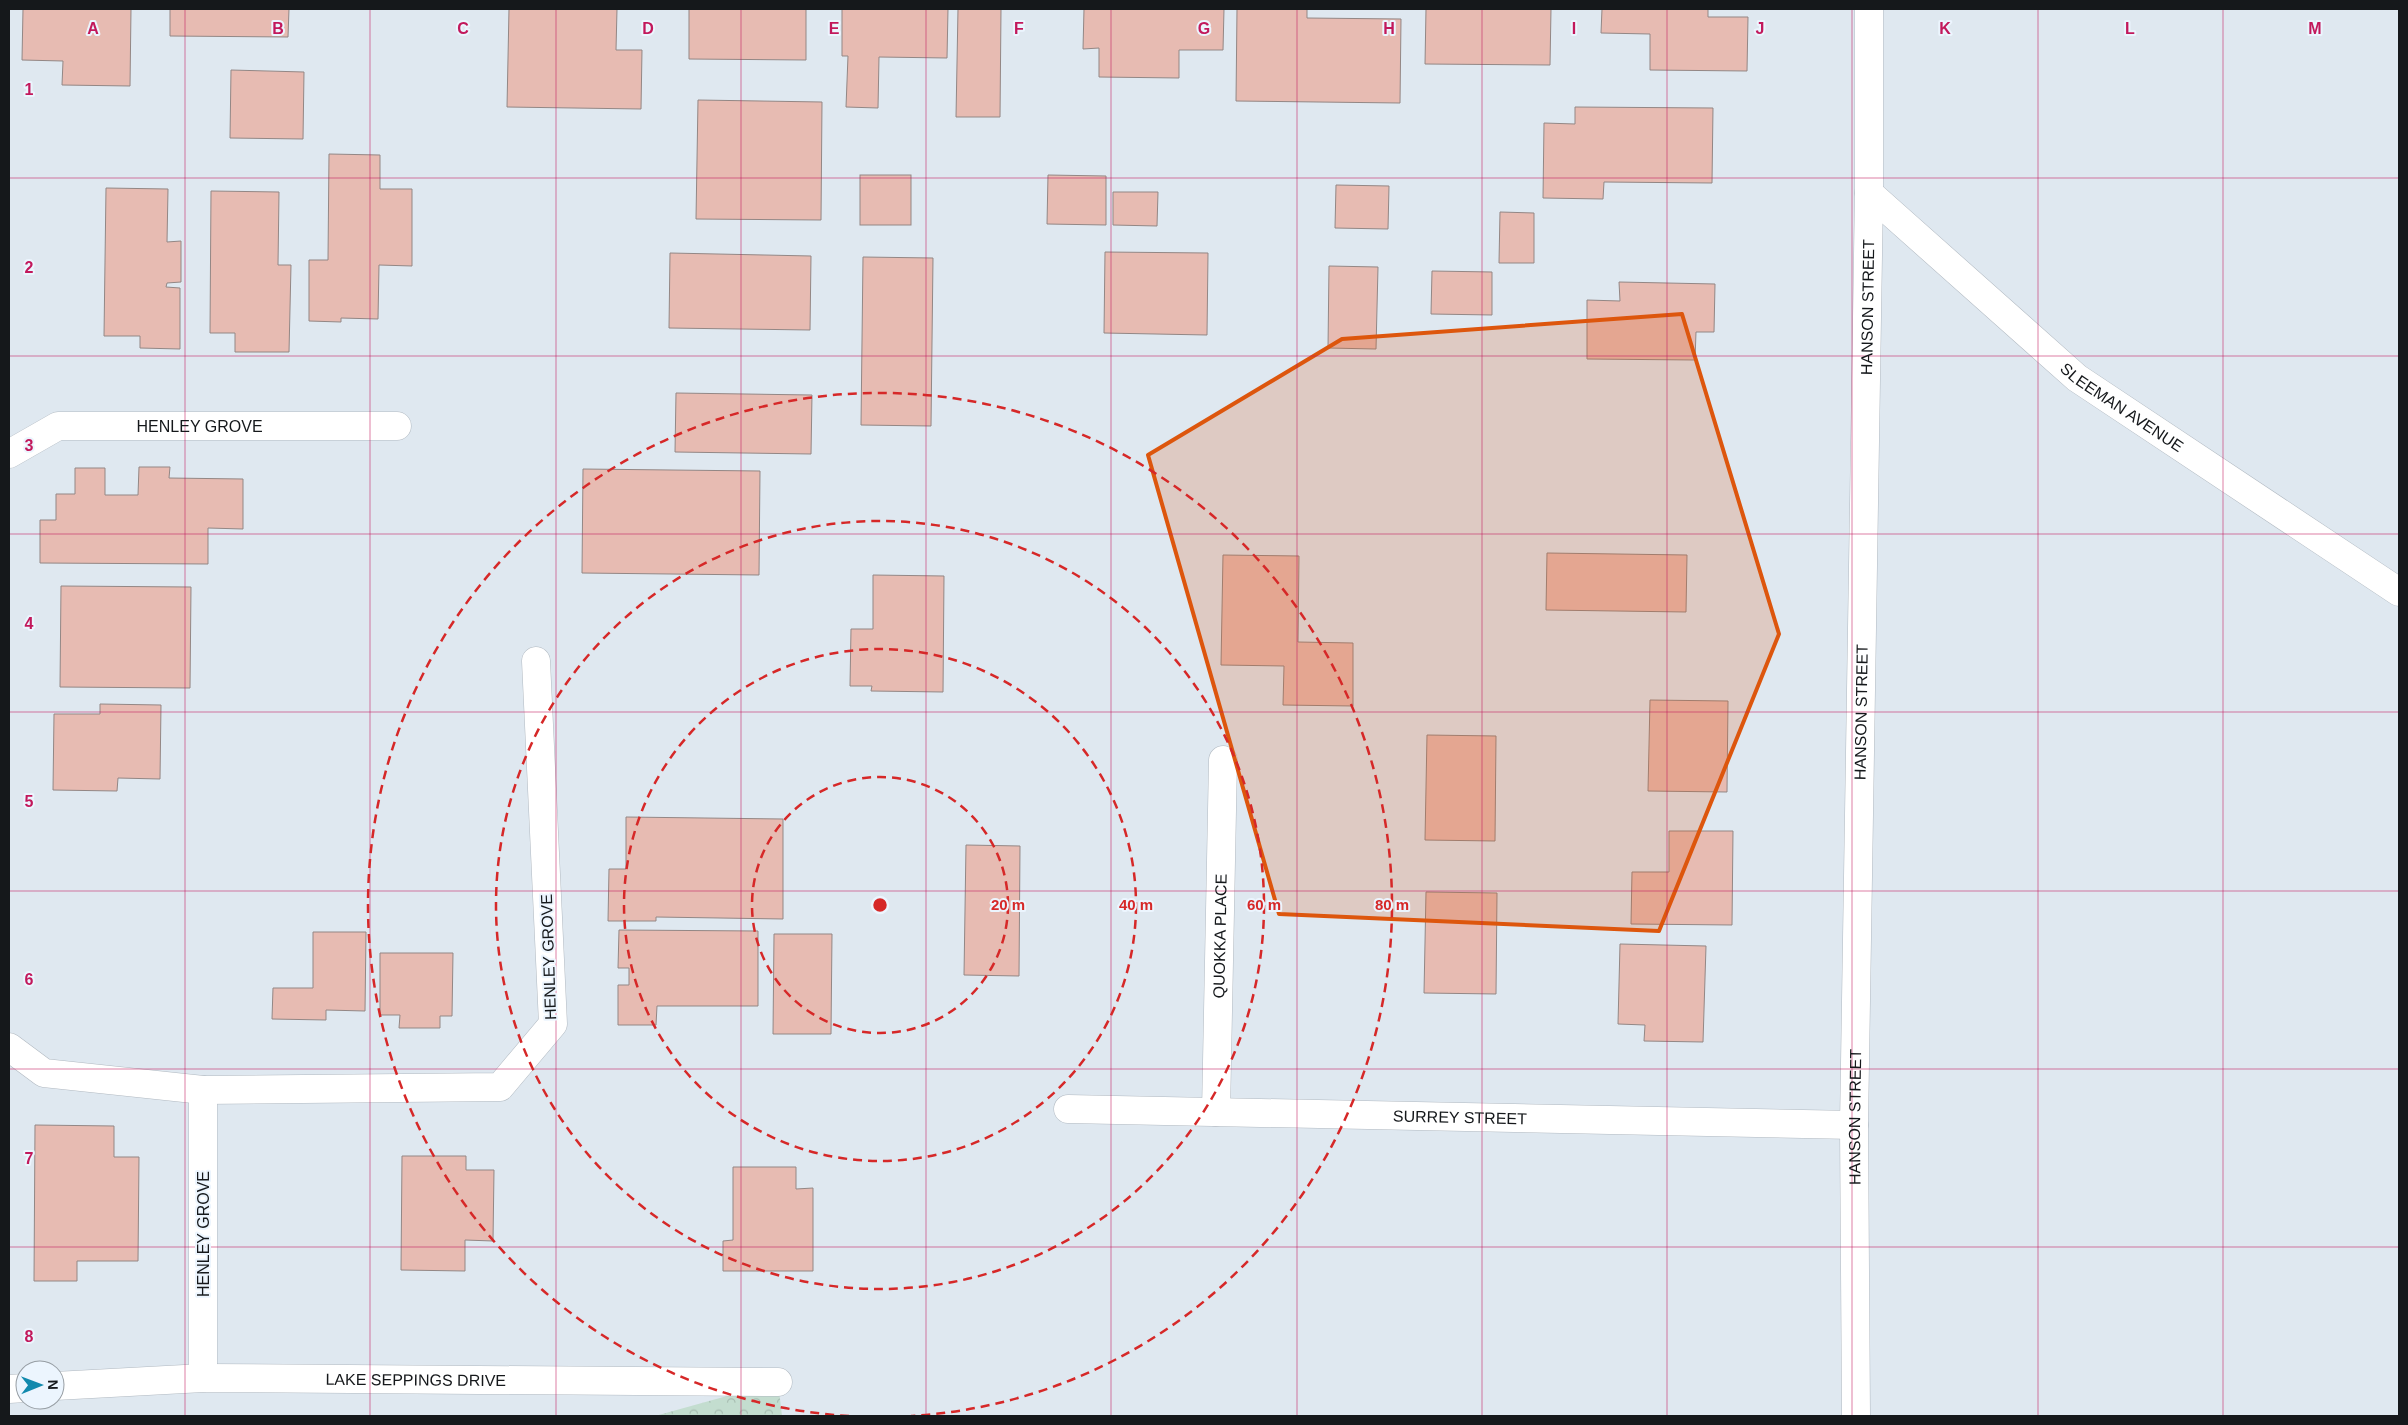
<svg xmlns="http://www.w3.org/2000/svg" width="2408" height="1425" font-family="Arial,sans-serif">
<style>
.forest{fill:url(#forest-crowns)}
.building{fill:#e7bbb2;stroke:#938785}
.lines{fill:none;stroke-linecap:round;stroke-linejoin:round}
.minor-casing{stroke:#b1b9c1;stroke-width:29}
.minor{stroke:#fff;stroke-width:28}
.marked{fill:#dd560d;fill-opacity:0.2;stroke:#dd560d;stroke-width:4;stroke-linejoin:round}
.grid{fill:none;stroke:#c2185b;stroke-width:1;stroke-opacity:0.55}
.ring{fill:none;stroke:#d62828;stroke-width:2.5;stroke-dasharray:9 6}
.labels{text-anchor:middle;stroke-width:4;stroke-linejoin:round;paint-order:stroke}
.street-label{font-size:16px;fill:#15181b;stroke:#ecf5fe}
.grid-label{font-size:16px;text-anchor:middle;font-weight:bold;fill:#c2185b;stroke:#ecf5fe;stroke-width:4;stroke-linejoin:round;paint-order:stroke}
.centre{fill:#d62828;stroke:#ecf5fe;stroke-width:2.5}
.ring-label{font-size:15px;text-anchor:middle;font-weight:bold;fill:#d62828;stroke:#ecf5fe;stroke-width:4;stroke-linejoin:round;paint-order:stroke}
</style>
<defs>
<pattern id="forest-crowns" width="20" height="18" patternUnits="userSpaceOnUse" patternTransform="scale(1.25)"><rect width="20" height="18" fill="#c3ddcf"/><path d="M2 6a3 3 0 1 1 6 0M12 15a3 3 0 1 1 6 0" fill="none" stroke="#a7bdb1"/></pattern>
</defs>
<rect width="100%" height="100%" fill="#dfe8f0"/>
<!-- forest -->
<path class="forest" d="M 778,1382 L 782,1416 L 655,1416 Z"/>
<!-- building -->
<g class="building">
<path d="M 23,9 L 131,9 L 130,86 L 62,85 L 63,61 L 22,60 Z"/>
<path d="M 170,9 L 289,9 L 288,37 L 170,36 Z"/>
<path d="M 509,9 L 617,9 L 616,50 L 642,50 L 641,109 L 507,107 Z"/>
<path d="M 689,9 L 806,9 L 806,60 L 689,59 Z"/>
<path d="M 842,9 L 948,9 L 947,58 L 879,57 L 878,108 L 846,107 L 848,56 L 842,56 Z"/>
<path d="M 958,9 L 1001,9 L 1000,117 L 956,117 Z"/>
<path d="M 1084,9 L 1224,9 L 1223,50 L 1179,50 L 1179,78 L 1099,77 L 1099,48 L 1083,49 Z"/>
<path d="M 1237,9 L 1307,9 L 1307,18 L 1401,19 L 1400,103 L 1236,101 Z"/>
<path d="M 1426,9 L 1551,9 L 1550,65 L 1425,64 Z"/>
<path d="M 1602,9 L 1708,9 L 1708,17 L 1748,17 L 1747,71 L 1650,70 L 1650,34 L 1601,33 Z"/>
<path d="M 231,70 L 304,72 L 303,139 L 230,138 Z"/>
<path d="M 698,100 L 822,102 L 821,220 L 696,219 Z"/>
<path d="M 1575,107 L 1713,108 L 1712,183 L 1604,182 L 1603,199 L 1543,198 L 1544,123 L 1575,124 Z"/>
<path d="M 329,154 L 380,155 L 380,189 L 412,189 L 412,266 L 379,265 L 378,319 L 341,318 L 341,322 L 309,321 L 309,260 L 328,260 Z"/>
<rect x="860" y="175" width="51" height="50"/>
<path d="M 1048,175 L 1106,176 L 1106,225 L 1047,224 Z"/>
<path d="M 1336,185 L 1389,186 L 1388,229 L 1335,228 Z"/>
<path d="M 106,188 L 168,189 L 167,242 L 181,241 L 181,282 L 167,283 L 166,287 L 180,288 L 180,349 L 140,348 L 140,336 L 104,336 Z"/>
<path d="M 211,191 L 279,192 L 278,265 L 291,265 L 289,352 L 235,352 L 235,333 L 210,333 Z"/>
<path d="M 1113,192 L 1158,192 L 1157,226 L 1113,225 Z"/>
<path d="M 1500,212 L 1534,213 L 1534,263 L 1499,263 Z"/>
<path d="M 1105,252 L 1208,253 L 1207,335 L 1104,333 Z"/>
<path d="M 670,253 L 811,256 L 810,330 L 669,328 Z"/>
<path d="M 863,257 L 933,258 L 931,426 L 861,425 Z"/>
<path d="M 1329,266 L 1378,267 L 1376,349 L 1328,348 Z"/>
<path d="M 1432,271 L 1492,272 L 1492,315 L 1431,314 Z"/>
<path d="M 1619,282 L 1715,284 L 1714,332 L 1696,332 L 1695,360 L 1587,359 L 1587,300 L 1620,301 Z"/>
<path d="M 676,393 L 812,395 L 811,454 L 675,452 Z"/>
<path d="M 139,467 L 170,467 L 169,478 L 243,479 L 243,529 L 208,528 L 208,564 L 40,563 L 40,520 L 56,520 L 56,494 L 75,494 L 75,468 L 105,468 L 105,495 L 138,495 Z"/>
<path d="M 583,469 L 760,471 L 759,575 L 582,573 Z"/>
<path d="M 1547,553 L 1687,555 L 1686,612 L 1546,610 Z"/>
<path d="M 1223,555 L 1299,556 L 1298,642 L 1353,643 L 1353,706 L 1283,705 L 1284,666 L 1221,665 Z"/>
<path d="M 873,575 L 944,576 L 943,692 L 871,691 L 872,686 L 850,686 L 851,629 L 873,629 Z"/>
<path d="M 61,586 L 191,587 L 190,688 L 60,687 Z"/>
<path d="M 1650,700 L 1728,701 L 1727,792 L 1648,791 Z"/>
<path d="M 100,704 L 161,705 L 160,779 L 118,778 L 117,791 L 53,790 L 54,714 L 100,714 Z"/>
<path d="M 1427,735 L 1496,736 L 1495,841 L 1425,840 Z"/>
<path d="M 626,817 L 783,819 L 783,919 L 656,917 L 656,921 L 608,921 L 609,869 L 626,869 Z"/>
<path d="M 1669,831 L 1733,831 L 1732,925 L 1631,924 L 1632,872 L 1669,872 Z"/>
<path d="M 966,845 L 1020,846 L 1019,976 L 964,975 Z"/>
<path d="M 1426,892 L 1497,893 L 1496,994 L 1424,993 Z"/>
<path d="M 619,930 L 758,931 L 758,1006 L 657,1006 L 656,1025 L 618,1025 L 618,985 L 629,985 L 629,968 L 618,968 Z"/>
<path d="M 313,932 L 366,932 L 365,1011 L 326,1010 L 326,1020 L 272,1019 L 273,988 L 313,988 Z"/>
<path d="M 774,934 L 832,934 L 831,1034 L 773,1034 Z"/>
<path d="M 1620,944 L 1706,946 L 1703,1042 L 1644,1041 L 1645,1025 L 1618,1024 Z"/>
<path d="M 380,953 L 453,953 L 452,1016 L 440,1016 L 440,1028 L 399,1028 L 400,1015 L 380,1015 Z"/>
<path d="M 35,1125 L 114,1126 L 114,1157 L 139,1157 L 138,1261 L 77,1261 L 77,1281 L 34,1281 Z"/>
<path d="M 402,1156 L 466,1156 L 466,1170 L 494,1170 L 493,1241 L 465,1240 L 465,1271 L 401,1270 Z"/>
<path d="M 733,1167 L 796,1167 L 796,1189 L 813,1188 L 813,1271 L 723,1271 L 723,1241 L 733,1240 Z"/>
</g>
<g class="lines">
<!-- minor casing -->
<g class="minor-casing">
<g id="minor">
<path id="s1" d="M 1869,193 L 2077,378 L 2399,592"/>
<path id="s2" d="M 9,454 L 58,426 L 397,426"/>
<path d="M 9,1047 L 44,1073 L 203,1090 L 500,1087 L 553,1024 L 536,661"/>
<path d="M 203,1090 L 203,1378"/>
<path id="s3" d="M 1068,1109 L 1854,1125"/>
<path id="s4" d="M 1216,1112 L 1223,760"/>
<path id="s5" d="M 55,1386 L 203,1378 L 778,1382"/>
<path d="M 9,1389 L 25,1388"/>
<path id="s6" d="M 1856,1416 L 1854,1125 L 1869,193 L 1869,9"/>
</g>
</g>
<!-- minor -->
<use href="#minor" class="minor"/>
</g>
<!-- marked area -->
<path class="marked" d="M 1682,314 L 1779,634 L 1659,931 L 1279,914 L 1148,455 L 1342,339 Z"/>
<!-- grid -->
<path class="grid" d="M 185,9 L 185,1416M 370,9 L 370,1416M 556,9 L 556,1416M 741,9 L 741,1416M 926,9 L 926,1416M 1111,9 L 1111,1416M 1297,9 L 1297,1416M 1482,9 L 1482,1416M 1667,9 L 1667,1416M 1852,9 L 1852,1416M 2038,9 L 2038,1416M 2223,9 L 2223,1416M 9,178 L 2399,178M 9,356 L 2399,356M 9,534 L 2399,534M 9,712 L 2399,712M 9,891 L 2399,891M 9,1069 L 2399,1069M 9,1247 L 2399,1247"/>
<!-- distance rings -->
<g class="ring">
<circle cx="880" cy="905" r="128"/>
<circle cx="880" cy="905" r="256"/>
<circle cx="880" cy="905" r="384"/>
<path d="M849 1416A512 512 0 1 1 911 1416"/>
</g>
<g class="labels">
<!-- street labels -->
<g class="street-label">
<text dy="6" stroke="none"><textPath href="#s6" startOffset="1109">HANSON STREET</textPath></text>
<text dy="6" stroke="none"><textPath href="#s1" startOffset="332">SLEEMAN AVENUE</textPath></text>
<text dy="6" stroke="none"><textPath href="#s2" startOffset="198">HENLEY GROVE</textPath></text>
<text dy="6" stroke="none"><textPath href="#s6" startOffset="704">HANSON STREET</textPath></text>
<text dy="6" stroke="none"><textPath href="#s4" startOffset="176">QUOKKA PLACE</textPath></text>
<text transform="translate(548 957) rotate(-92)" y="6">HENLEY GROVE</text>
<text dy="6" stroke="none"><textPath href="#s3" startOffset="392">SURREY STREET</textPath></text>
<text dy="6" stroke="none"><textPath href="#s6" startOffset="299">HANSON STREET</textPath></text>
<text transform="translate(203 1234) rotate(-90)" y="6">HENLEY GROVE</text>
<text dy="6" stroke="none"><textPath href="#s5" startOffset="361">LAKE SEPPINGS DRIVE</textPath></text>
</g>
</g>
<g class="grid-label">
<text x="93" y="34">A</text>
<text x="278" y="34">B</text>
<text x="463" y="34">C</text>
<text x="648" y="34">D</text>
<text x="834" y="34">E</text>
<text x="1019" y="34">F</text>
<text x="1204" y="34">G</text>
<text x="1389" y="34">H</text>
<text x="1574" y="34">I</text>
<text x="1760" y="34">J</text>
<text x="1945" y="34">K</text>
<text x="2130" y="34">L</text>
<text x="2315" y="34">M</text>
<text x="29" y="95">1</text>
<text x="29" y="273">2</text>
<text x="29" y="451">3</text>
<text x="29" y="629">4</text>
<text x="29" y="807">5</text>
<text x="29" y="985">6</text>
<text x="29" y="1164">7</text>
<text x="29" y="1342">8</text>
</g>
<circle cx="880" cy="905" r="8" class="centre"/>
<g class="ring-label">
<text x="1008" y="910">20 m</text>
<text x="1136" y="910">40 m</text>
<text x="1264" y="910">60 m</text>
<text x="1392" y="910">80 m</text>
</g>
<!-- border -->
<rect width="2408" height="1425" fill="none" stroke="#15181b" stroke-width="20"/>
<!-- north arrow -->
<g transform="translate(40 1385) rotate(89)"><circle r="24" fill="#ecf5fe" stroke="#969da3"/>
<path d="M0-4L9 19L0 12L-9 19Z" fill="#1189ad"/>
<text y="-8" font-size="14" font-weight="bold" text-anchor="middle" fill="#15181b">N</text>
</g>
</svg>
